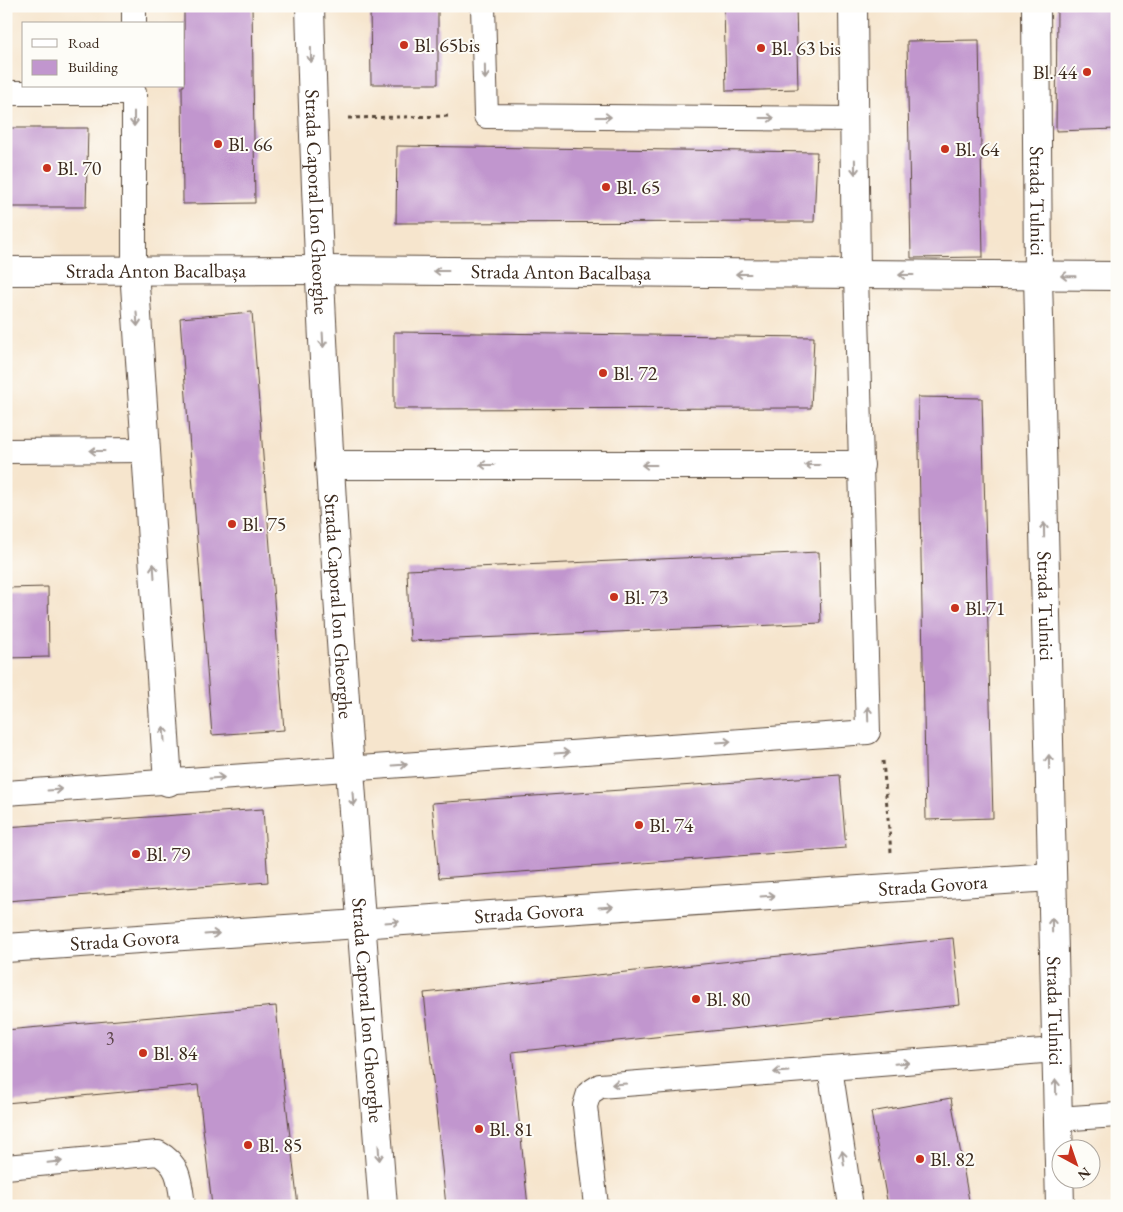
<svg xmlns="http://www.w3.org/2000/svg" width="1123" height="1212" font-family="'EB Garamond',serif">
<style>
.building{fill:#c196ce}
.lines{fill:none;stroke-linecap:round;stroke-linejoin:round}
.service-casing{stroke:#574638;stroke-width:26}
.minor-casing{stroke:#574638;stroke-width:30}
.path{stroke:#574638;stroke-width:3;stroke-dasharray:4 4;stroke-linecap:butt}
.service{stroke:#fff;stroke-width:24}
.minor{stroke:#fff;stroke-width:28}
.oneway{stroke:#a79f9a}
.poi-dot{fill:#c8321e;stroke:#fdfcf7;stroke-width:2}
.labels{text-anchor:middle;stroke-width:4;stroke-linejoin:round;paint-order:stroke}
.number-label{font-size:18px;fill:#5c454a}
.poi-label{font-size:20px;fill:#3b2a1e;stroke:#fdfcf7;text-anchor:start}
.street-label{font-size:20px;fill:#3b2a1e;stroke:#fdfcf7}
</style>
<rect width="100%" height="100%" fill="#fdfcf7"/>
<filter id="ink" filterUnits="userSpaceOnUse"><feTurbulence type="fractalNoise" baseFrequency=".02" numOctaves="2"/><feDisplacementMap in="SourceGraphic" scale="10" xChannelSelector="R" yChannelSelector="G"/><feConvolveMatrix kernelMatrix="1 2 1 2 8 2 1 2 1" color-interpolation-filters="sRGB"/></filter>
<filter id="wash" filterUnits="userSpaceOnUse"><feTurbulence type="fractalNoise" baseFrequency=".0096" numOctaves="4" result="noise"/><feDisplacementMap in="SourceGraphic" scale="20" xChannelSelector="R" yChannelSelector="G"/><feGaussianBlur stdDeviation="1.12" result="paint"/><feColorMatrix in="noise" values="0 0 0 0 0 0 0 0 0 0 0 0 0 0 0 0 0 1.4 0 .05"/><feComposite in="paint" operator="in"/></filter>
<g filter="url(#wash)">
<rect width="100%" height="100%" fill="#f6e5cd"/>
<g id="blocks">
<!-- building -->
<g class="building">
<path d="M 184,6 L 252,6 L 255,203 L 183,204 L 182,86 L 184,86 Z"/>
<path d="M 370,6 L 438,6 L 438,84 L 371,84 Z"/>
<path d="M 724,6 L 796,6 L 798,89 L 726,91 Z"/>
<path d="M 1057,6 L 1117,6 L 1117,129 L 1056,131 Z"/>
<path d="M 979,40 L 983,257 L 911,258 L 907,41 Z"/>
<path d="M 6,128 L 88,128 L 86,207 L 6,207 Z"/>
<path d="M 397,146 L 817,152 L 814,222 L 396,223 Z"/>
<path d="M 252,312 L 284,730 L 212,735 L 180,318 Z"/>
<path d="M 394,332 L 814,337 L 811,408 L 394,409 Z"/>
<path d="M 918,397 L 982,398 L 993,818 L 926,820 Z"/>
<path d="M 819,552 L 821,623 L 410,641 L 407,570 Z"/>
<path d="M 48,587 L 49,657 L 6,658 L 6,588 Z"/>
<path d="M 840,775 L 846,848 L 439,878 L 432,803 Z"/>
<path d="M 263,809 L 268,882 L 6,901 L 6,827 Z"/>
<path d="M 953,938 L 960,1005 L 512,1052 L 528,1206 L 446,1206 L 424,993 Z"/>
<path d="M 276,1006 L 283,1076 L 298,1206 L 212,1206 L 198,1085 L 6,1103 L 6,1030 Z"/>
<path d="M 951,1098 L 970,1206 L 888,1206 L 871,1112 Z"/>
</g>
</g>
</g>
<g filter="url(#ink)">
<use href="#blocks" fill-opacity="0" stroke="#574638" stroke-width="1"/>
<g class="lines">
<!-- service casing -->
<g class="service-casing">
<g id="service">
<path d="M 483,6 L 486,116 L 855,119"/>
<path d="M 134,24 L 134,6"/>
<path d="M 6,93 L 134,93 L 134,270"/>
<path d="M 6,451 L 146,450"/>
<path d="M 6,793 L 868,732 L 856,274"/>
<path d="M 1057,1119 L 1117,1115"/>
<path d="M 6,1167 L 158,1153 C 180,1164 180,1184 183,1206"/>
<path d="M 596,1206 L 585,1106 L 589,1093 L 600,1086 L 830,1068"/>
<path d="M 851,1206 L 830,1068 L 1055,1050"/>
</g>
</g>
<!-- minor casing -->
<g class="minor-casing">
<g id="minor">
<path id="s1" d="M 310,6 C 320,407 352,806 383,1206"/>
<path d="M 853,6 L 856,274"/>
<path id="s2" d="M 1036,6 L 1038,276 L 1060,1206"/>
<path d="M 134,270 L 168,782"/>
<path id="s3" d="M 6,271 L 320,270 L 1117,276"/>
<path d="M 329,465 L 860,465"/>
<path id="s4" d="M 6,948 L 1051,877"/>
</g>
</g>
<!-- path -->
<g class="path">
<path d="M 348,118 L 452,116"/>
<path d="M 883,761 L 891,852"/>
</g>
<!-- service -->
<use href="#service" class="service"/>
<!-- minor -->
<use href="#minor" class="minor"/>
</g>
<!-- one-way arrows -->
<defs><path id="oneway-shaft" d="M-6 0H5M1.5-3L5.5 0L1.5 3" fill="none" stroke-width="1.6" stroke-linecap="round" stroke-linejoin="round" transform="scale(1.25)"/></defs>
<g class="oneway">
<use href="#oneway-shaft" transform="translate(311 55) rotate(89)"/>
<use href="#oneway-shaft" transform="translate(485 72) rotate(89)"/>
<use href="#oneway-shaft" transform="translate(604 117)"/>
<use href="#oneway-shaft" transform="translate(767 118)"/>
<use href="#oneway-shaft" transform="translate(134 119) rotate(90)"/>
<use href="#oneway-shaft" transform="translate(855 167) rotate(89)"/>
<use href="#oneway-shaft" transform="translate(441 271) rotate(-180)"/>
<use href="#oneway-shaft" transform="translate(743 274) rotate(-180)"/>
<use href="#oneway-shaft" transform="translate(906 275) rotate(-180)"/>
<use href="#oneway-shaft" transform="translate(1068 276) rotate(-179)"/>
<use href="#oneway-shaft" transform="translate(137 319) rotate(86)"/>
<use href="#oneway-shaft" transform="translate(323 340) rotate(87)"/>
<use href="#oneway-shaft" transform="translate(97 451) rotate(180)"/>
<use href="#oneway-shaft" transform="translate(487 465) rotate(-180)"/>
<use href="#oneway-shaft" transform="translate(649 465) rotate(-180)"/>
<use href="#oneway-shaft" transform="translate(812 465) rotate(-180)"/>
<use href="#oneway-shaft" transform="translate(1044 530) rotate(-91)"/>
<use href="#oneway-shaft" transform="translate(154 571) rotate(-94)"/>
<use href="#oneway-shaft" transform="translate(868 714) rotate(-92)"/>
<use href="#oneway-shaft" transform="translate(164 734) rotate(-94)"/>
<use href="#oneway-shaft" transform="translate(724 742) rotate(-4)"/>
<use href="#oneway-shaft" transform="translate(562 753) rotate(-4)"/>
<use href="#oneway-shaft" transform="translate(1049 762) rotate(-91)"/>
<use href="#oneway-shaft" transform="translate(400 765) rotate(-4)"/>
<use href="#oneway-shaft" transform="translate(217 778) rotate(-4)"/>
<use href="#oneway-shaft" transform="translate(55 790) rotate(-4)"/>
<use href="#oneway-shaft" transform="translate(353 799) rotate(86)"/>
<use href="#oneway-shaft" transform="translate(768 896) rotate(-4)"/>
<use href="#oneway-shaft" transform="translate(606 907) rotate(-4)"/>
<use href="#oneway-shaft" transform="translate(392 922) rotate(-4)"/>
<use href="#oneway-shaft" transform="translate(1052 925) rotate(-91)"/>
<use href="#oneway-shaft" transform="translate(212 934) rotate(-4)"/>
<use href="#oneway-shaft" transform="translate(902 1063) rotate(-5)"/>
<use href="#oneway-shaft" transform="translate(781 1072) rotate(176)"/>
<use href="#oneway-shaft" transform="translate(619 1084) rotate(176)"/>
<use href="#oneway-shaft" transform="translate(1056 1087) rotate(-91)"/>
<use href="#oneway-shaft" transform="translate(379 1153) rotate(86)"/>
<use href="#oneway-shaft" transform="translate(843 1158) rotate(-98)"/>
<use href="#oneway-shaft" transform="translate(55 1162) rotate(-6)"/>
</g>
</g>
<!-- markers -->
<g class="poi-dot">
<circle cx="404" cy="45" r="5"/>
<circle cx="761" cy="48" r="5"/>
<circle cx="1087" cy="72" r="5"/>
<circle cx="218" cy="144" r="5"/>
<circle cx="945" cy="149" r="5"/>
<circle cx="47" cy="168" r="5"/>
<circle cx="606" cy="187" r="5"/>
<circle cx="603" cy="373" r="5"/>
<circle cx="232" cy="524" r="5"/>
<circle cx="614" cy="597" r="5"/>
<circle cx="955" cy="608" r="5"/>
<circle cx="639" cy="825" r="5"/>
<circle cx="136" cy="854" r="5"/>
<circle cx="696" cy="999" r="5"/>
<circle cx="143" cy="1053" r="5"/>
<circle cx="479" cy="1129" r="5"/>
<circle cx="248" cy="1145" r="5"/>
<circle cx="920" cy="1159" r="5"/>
</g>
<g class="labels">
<!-- number labels -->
<g class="number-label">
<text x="110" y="1045">3</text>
</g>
<!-- poi labels -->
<g class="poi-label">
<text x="414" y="52">Bl. 65bis</text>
<text x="771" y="55">Bl. 63 bis</text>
<text x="1077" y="79" text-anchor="end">Bl. 44</text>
<text x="228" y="151">Bl. 66</text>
<text x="955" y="156">Bl. 64</text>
<text x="57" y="175">Bl. 70</text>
<text x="616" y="194">Bl. 65</text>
<text x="613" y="380">Bl. 72</text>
<text x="242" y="531">Bl. 75</text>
<text x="624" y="604">Bl. 73</text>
<text x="965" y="615">Bl.71</text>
<text x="649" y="832">Bl. 74</text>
<text x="146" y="861">Bl. 79</text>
<text x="706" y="1006">Bl. 80</text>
<text x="153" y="1060">Bl. 84</text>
<text x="489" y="1136">Bl. 81</text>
<text x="258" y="1152">Bl. 85</text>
<text x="930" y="1166">Bl. 82</text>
</g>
<!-- street labels -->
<g class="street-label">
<text dy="7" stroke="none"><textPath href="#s2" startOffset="195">Strada Tulnici</textPath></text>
<text dy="7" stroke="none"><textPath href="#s1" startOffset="196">Strada Caporal Ion Gheorghe</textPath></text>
<text dy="7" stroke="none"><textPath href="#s3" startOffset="150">Strada Anton Bacalbașa</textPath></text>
<text dy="7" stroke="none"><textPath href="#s3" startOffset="555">Strada Anton Bacalbașa</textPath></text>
<text dy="7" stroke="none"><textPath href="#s1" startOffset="601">Strada Caporal Ion Gheorghe</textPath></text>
<text dy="7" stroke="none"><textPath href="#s2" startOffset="600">Strada Tulnici</textPath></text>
<text dy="7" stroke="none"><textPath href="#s4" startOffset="929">Strada Govora</textPath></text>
<text dy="7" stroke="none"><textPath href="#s4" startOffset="524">Strada Govora</textPath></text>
<text dy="7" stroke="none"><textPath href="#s4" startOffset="119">Strada Govora</textPath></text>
<text dy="7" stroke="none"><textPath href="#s1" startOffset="1006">Strada Caporal Ion Gheorghe</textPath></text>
<text dy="7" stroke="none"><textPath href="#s2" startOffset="1005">Strada Tulnici</textPath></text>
</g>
</g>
<!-- margin -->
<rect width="1123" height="1212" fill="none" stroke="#fdfcf7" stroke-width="25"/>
<!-- legend -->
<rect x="22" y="22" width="162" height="65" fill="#fdfcf7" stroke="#afa8a0"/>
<rect x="32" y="39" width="25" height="8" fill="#ffffff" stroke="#afa8a0"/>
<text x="68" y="48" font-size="15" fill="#3b2a1e">Road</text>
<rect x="32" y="60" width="25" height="15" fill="#c196ce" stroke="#afa8a0"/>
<text x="68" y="72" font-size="15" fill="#3b2a1e">Building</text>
<!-- north arrow -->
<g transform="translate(1076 1164) rotate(140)"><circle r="24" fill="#fdfcf7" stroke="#afa8a0"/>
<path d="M0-4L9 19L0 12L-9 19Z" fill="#c8321e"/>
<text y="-8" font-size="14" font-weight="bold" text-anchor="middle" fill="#3b2a1e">N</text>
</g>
</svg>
